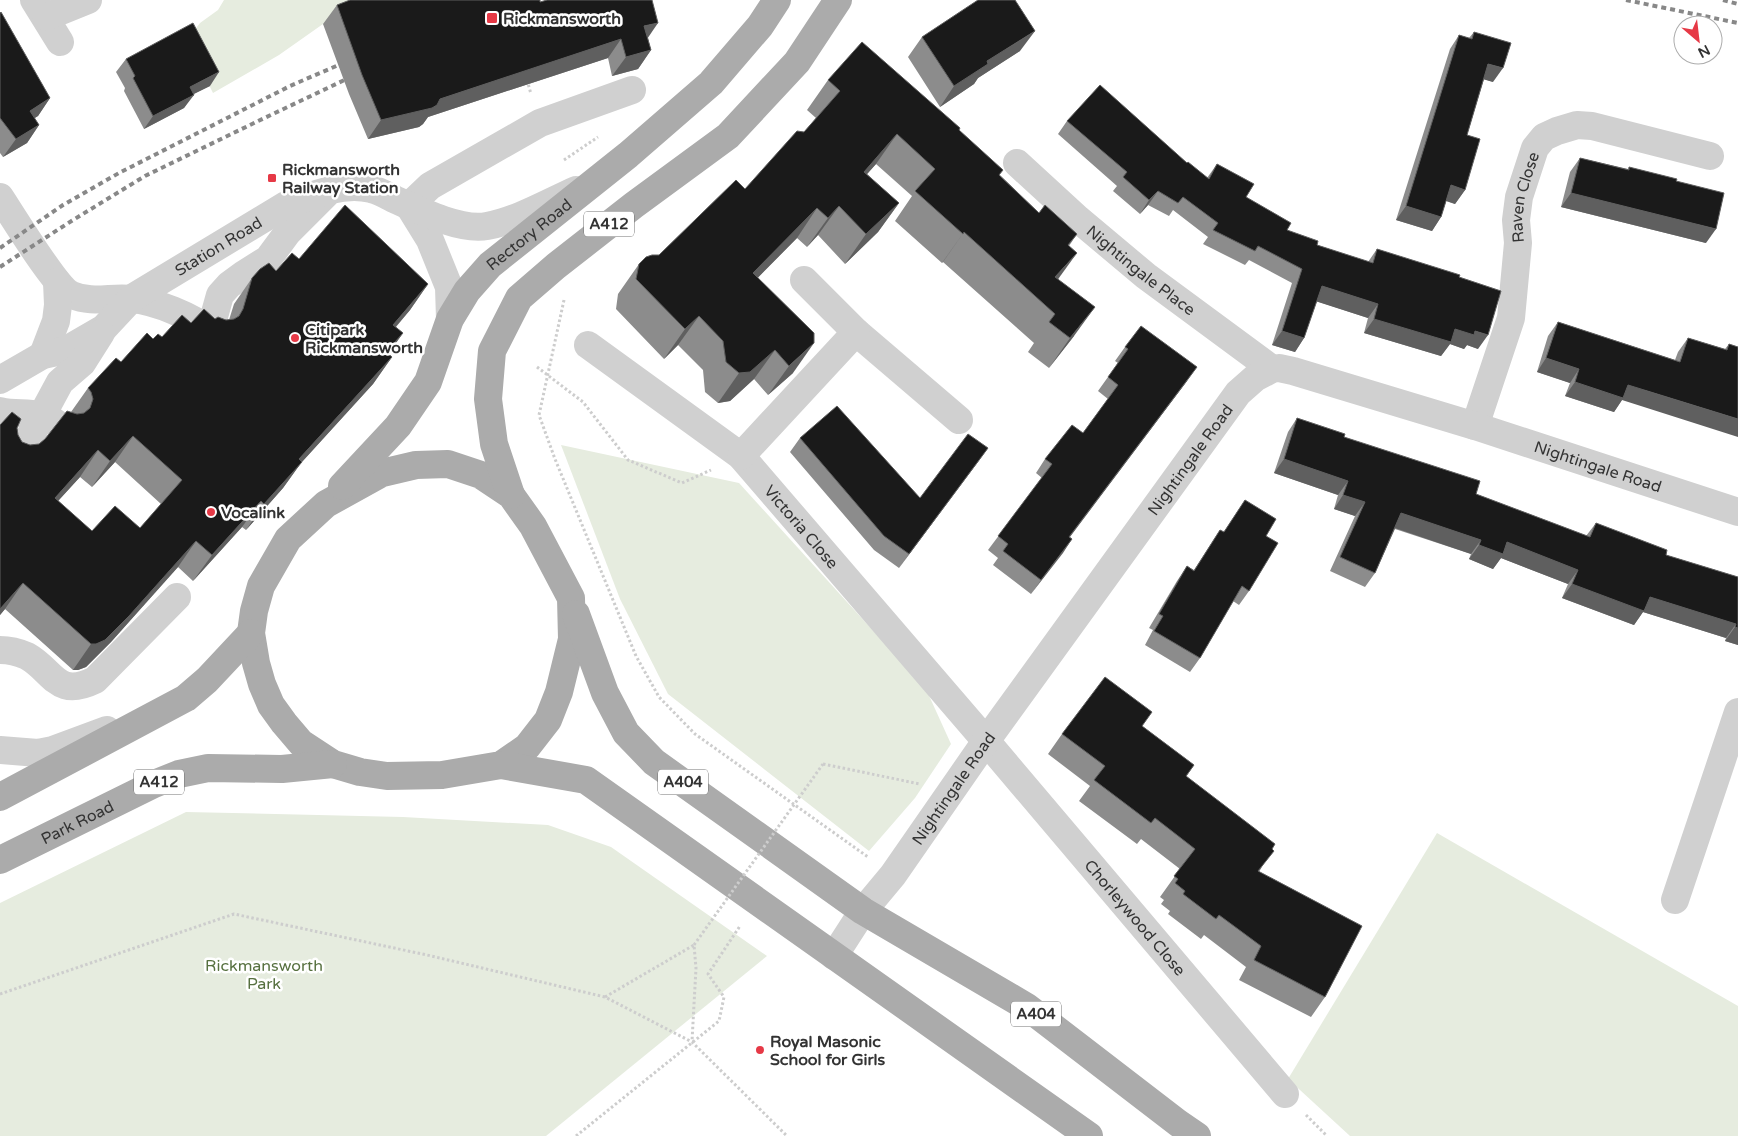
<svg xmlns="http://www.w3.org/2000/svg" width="1738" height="1136" font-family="'Varela Round',sans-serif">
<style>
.green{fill:#e6ecdf}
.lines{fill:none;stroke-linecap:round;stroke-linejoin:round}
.path{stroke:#cdcdcd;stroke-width:3;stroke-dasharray:2.5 2.5;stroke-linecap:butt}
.minor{stroke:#d0d0d0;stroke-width:28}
.major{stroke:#ababab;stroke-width:28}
.rail{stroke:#888;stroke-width:4;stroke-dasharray:5 4;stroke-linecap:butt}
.path-bridge{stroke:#cdcdcd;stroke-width:3;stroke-dasharray:2.5 2.5;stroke-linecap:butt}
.wall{fill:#8c8c8c;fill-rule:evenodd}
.shaded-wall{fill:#5f5f5f}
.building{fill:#1a1a1a;stroke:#5f5f5f;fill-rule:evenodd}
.poi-dot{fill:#e63946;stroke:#fff;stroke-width:2}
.labels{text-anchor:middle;stroke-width:5;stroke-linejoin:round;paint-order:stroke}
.shield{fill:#fff;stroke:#707070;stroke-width:1}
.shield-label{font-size:15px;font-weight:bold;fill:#333}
.poi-label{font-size:16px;font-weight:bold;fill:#333;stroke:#fff;text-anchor:start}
.street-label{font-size:16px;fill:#333;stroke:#fff}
.park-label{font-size:16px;fill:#56703f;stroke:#fff}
</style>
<rect width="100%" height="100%" fill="#fff"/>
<!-- green -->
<g class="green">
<path d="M 224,0 L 386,0 L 323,24 L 279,55 L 213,93 L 194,55 L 193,32 L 200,23 L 218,10 Z"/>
<path d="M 561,445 L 739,483 L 926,689 L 951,744 L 915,798 L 869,851 L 668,694 L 620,599 Z"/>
<path d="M 186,812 L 403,817 L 548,825 L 611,847 L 767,956 L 546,1136 L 0,1136 L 0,903 Z"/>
<path d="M 1437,833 L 1738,1006 L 1738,1136 L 1350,1136 L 1288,1079 Z"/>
</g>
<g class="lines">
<!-- path -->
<g class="path">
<path d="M 527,80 L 531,94"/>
<path d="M 564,160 L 598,137"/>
<path d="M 564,300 L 539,415 L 555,459 L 636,656 L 659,697 L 695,734 L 868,857"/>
<path d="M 537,367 L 583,402 L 628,460 L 682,483 L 711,470"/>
<path d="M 823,764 L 920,784"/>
<path d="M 0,994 L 234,914 L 427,955 L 605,997 L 692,1042 L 787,1136"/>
<path d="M 605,997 L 694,945 L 696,968 L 692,1041"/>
<path d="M 1306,1115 L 1327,1136"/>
<path d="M 576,1136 L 719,1021 L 724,997 L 708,974 L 740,926"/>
</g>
<!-- minor -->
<g class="minor">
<path d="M 34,0 L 60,42"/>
<path d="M 46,17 L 88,0"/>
<path id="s1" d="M 1017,163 L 1078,219 L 1146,276 L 1272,369"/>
<path d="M 0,197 C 12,215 57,289 72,295 C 93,304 112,296 133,299 C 156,302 192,316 210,331 L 220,295 L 229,285 L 244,274 L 268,259 L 288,232 L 326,194"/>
<path d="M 409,206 L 430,186 L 540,123 L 632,90"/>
<path d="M 409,206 L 430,240 L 449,287 L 450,319"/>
<path d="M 856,332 L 959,420"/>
<path id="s2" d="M 588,345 L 741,456 L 986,741 L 1285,1094"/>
<path d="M 43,355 L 56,321 L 58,305 L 57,282"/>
<path id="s3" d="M 0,380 L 43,355 L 66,350 L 104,328 L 132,298 L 286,205 C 312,195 343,182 371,189 C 380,191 388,196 396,200 C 420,211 461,231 487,226 C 516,221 549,202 576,190"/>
<path d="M 0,411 C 20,416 38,409 56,423"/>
<path id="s4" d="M 1475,426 L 1511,318 L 1518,243 L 1516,220 L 1519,197 L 1535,148 L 1544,137 L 1557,131 L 1577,125 L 1592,126 L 1710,156"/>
<path d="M 14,456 L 33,432 L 60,382 L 82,363 L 101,333"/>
<path d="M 741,456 L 856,332 L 804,280"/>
<path d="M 0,650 C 10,650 18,652 27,656 C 54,671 56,699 95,680 L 177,597"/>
<path d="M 0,750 L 38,753 L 53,750 L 107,730"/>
<path d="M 1675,900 L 1738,712"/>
<path id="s5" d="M 834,956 L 863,911 L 893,875 L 986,741 L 1238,393 L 1255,378 L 1272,369 L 1279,368 L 1293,371 L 1475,426 L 1738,512"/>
</g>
<!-- major -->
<g class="major">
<path d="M 448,464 L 481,475 L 511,495 L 533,526 L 571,598 L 572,639 L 559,692 L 548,720 L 527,747 L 501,765 L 442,775 L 387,776 L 360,772 L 333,764 L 301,743 L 284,723 L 271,705 L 262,684 L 256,663 L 251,633 L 254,611 L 261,586 L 288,539 L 326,504 L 382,473 L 416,465 Z"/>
<path id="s6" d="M 342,486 L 398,426 L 428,382 L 450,319 L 467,291 L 490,265 L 628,155 L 711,83 L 760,26 L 777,0"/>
<path d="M 511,495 L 494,444 L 488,399 L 492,351 L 519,298 L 556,266 L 634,205 L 728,136 L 797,62 L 838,0"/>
<path d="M 576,614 L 605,693 L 626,733 L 654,762 L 863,911 L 1027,1007 L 1178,1123 L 1197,1136"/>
<path d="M 501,765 L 586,780 L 1089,1136"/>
<path d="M 0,797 L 186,698 L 207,680 L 251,633"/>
<path id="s7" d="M 0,860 L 154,784 L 179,774 L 208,768 L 282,769 L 333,764"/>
</g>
<!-- rail -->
<g class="rail">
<path d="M 1626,0 L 1738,23"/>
<path d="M 1723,0 L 1738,4"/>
<path d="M 0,248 L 63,205 L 119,173 L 290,86 L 350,60"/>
<path d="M 0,267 L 73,220 L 145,176 L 254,123 L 355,75"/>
</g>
<!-- path-bridge -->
<path class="path-bridge" d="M 694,945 L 823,764"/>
</g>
<!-- wall -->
<g class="wall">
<path d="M 540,2 L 648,38 L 651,50 L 638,69 L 612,76 L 608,58 L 428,117 L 423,124 L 419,127 L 368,139 L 349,94 L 323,24 L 337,5 Z"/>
<path d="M 0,13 L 50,98 L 38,116 L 34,118 L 39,125 L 27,143 L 3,157 L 0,153 Z"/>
<path d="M 1474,32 L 1493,82 L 1484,79 L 1467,135 L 1465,190 L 1455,204 L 1446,201 L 1441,217 L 1432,231 L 1396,220 L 1450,49 L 1459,35 L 1469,38 Z"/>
<path d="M 922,37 L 1020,51 L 978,78 L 974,84 L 940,107 L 908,57 Z"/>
<path d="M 126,59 L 210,86 L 193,94 L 184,108 L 144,129 L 124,91 L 125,88 L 116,72 Z"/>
<path d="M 828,80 L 959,130 L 1000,175 L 1039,213 L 1077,234 L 1069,246 L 1058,279 L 1074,336 L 1049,368 L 1028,352 L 1034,343 L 943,262 L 942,263 L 895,221 L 912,196 L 876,164 L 867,174 L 899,203 L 878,232 L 845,264 L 818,235 L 807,247 L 797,238 L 758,277 L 793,373 L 768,395 L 754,379 L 730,401 L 718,403 L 705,392 L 703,370 L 678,345 L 664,359 L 616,309 L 618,294 L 639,264 L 659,255 L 745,189 L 804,132 L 816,118 L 807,110 Z"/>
<path d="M 1067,121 L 1187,163 L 1207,178 L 1217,164 L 1246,197 L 1287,230 L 1317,245 L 1368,262 L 1377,249 L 1459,277 L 1478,349 L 1467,345 L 1464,349 L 1450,344 L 1441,356 L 1364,333 L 1368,318 L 1316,301 L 1304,338 L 1295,352 L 1272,345 L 1292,283 L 1249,260 L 1245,265 L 1203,244 L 1208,237 L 1173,210 L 1169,216 L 1148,205 L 1140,214 L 1113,191 L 1117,186 L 1058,134 Z"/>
<path d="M 1580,158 L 1628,169 L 1629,167 L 1676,181 L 1706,243 L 1561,207 L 1570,172 Z"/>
<path d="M 299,259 L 428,284 L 410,310 L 396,327 L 403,333 L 388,354 L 392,357 L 373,384 L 301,463 L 283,488 L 246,530 L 242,527 L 193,581 L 178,567 L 111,642 L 86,667 L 78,670 L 73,670 L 5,609 L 0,615 L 0,425 L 17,428 L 18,435 L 22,442 L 30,445 L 39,444 L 45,439 L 71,412 L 88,388 L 121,362 L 153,339 L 162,337 L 191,323 L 215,319 L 229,320 L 234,304 L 252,278 L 276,271 ZM 115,462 L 161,504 L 140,528 L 92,531 L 58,501 L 80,477 L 92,487 Z"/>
<path d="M 1558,322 L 1675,360 L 1678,352 L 1688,338 L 1725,349 L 1729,344 L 1738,347 L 1622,400 L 1614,412 L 1565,396 L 1570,383 L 1537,372 L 1548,336 Z"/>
<path d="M 1125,347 L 1187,381 L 1070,537 L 1072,539 L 1031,594 L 993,565 L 998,558 L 988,550 L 1042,478 L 1036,473 L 1045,459 L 1083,433 L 1108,399 L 1098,391 L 1118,363 L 1115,361 Z"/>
<path d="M 1297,418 L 1344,437 L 1476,494 L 1586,536 L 1596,523 L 1666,555 L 1738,577 L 1738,645 L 1725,641 L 1726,638 L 1643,612 L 1634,625 L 1562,598 L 1568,584 L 1501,558 L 1493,569 L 1469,559 L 1471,554 L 1395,529 L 1375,573 L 1365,587 L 1330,571 L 1355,516 L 1334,509 L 1338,495 L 1274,473 L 1288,432 Z"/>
<path d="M 800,438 L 920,498 L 988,448 L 899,568 L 874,550 L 790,452 Z"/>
<path d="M 1245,500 L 1266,536 L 1249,591 L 1239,605 L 1233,601 L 1200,658 L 1190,672 L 1145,645 L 1153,630 L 1149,628 L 1177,581 L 1187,566 L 1194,570 L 1220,530 L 1224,532 Z"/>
<path d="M 1142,726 L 1194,765 L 1186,777 L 1272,849 L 1259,872 L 1325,997 L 1311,1017 L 1239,980 L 1246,967 L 1204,935 L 1201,939 L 1168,914 L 1170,911 L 1161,904 L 1164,900 L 1160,897 L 1180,869 L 1141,839 L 1137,844 L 1079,801 L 1090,786 L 1048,754 L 1062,734 Z"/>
</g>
<!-- shaded-wall -->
<g class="shaded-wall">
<path d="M 658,23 L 645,42 L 644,26 Z"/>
<path d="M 1035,31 L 1020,51 L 978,78 L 974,84 L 940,107 L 954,86 L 987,61 Z"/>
<path d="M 621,39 L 608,58 L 428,117 L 423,124 L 419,127 L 368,139 L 381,120 L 440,99 Z"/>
<path d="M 651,50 L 638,69 L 612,76 L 626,57 Z"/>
<path d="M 1488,64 L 1503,68 L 1493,82 L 1479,78 Z"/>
<path d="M 219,72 L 210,86 L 180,101 L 190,87 Z"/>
<path d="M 194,95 L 184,108 L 144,129 L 153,116 Z"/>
<path d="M 50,98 L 38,116 L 18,129 L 30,111 Z"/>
<path d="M 39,125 L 27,143 L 3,157 L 16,139 Z"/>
<path d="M 897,134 L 876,164 L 843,201 L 864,172 Z"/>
<path d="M 1451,185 L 1465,190 L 1455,204 L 1441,199 Z"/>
<path d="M 1158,191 L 1148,205 L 1140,214 L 1149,200 Z"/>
<path d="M 1571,193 L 1716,229 L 1706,243 L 1561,207 Z"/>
<path d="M 899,203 L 878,232 L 845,264 L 866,234 Z"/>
<path d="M 839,206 L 818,235 L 807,247 L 828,218 Z"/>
<path d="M 1406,206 L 1441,217 L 1432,231 L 1396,220 Z"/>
<path d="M 817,208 L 797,238 L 733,303 L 753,273 Z"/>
<path d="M 964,232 L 943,262 L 942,263 Z"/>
<path d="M 1077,253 L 1056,282 L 1055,277 Z"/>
<path d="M 428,284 L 410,310 L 375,351 L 393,325 Z"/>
<path d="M 1322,286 L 1378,304 L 1368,318 L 1312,300 Z"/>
<path d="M 1095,307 L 1074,336 L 1049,368 L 1070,338 Z"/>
<path d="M 699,316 L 678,345 L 664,359 L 685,329 Z"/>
<path d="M 1374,319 L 1475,331 L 1488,335 L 1478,349 L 1467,345 L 1464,349 L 1450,344 L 1441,356 L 1364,333 Z"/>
<path d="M 1282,331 L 1304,338 L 1295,352 L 1272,345 Z"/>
<path d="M 403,333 L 384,360 L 386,352 Z"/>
<path d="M 814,343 L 793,373 L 768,395 L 789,366 Z"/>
<path d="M 775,350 L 754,379 L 730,401 L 718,403 L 739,373 Z"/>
<path d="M 392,357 L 373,384 L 301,463 L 283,488 L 246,530 L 264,504 L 299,459 Z"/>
<path d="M 1546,358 L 1579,369 L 1570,383 L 1537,372 Z"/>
<path d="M 1197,367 L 1187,381 L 1059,551 L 1069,537 Z"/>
<path d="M 1575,382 L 1628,385 L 1738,419 L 1738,437 L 1622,400 L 1614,412 L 1565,396 Z"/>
<path d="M 133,436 L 115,462 L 92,487 L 110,461 Z"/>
<path d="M 988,448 L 978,462 L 899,568 L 909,554 Z"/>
<path d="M 98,450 L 80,477 L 37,524 L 55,498 Z"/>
<path d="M 1284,459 L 1348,481 L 1338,495 L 1274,473 Z"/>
<path d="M 1343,495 L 1365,502 L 1355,516 L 1334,509 Z"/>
<path d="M 261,501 L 242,527 L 193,581 L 212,555 Z"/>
<path d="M 1401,513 L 1481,540 L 1471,554 L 1392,527 Z"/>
<path d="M 1072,539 L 1063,553 L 1031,594 L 1041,580 Z"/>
<path d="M 196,541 L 178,567 L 111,642 L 86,667 L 78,670 L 73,670 L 91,644 Z"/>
<path d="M 1507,542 L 1578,570 L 1568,584 L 1501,558 L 1493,569 L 1469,559 L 1479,545 Z"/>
<path d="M 23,583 L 5,609 L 0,615 L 0,609 Z"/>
<path d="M 1572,584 L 1650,597 L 1736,624 L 1726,638 L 1643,612 L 1634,625 L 1562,598 Z"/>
<path d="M 1735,627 L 1738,628 L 1738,645 L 1725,641 Z"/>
</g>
<!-- building -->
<g class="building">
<path d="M 350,0 L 540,0 L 540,2 L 547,0 L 652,0 L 658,23 L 644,26 L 651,50 L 626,57 L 621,39 L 440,99 L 437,105 L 432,108 L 381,120 L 362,75 L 337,5 Z"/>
<path d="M 978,0 L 1015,0 L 1035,31 L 987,61 L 988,64 L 954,86 L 922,37 Z"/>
<path d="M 1,12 L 50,98 L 30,111 L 39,125 L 16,139 L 0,118 L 0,13 Z"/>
<path d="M 193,23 L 219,72 L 190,87 L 194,95 L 153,116 L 133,78 L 135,76 L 126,59 Z"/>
<path d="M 1474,32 L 1511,43 L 1503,68 L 1488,64 L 1467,135 L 1480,139 L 1465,190 L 1451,185 L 1441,217 L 1406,206 L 1459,35 L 1472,39 Z"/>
<path d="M 862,42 L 960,128 L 959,130 L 1003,170 L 999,175 L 1039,213 L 1045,205 L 1077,234 L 1068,245 L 1077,253 L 1055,277 L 1095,307 L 1070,338 L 1049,322 L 1055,314 L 964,232 L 963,234 L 915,191 L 935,169 L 897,134 L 864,172 L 899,203 L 866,234 L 839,206 L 828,218 L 817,208 L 753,273 L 814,333 L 814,343 L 789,366 L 775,350 L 750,372 L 739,373 L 726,362 L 723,341 L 699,316 L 685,329 L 636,279 L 639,264 L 646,257 L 652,255 L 659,255 L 736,180 L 745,189 L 797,131 L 804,132 L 840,91 L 828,80 Z"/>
<path d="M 1100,85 L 1187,163 L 1188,162 L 1209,179 L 1217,164 L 1254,184 L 1246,197 L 1291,223 L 1287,230 L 1318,241 L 1317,245 L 1373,263 L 1377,249 L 1460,275 L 1459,277 L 1501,291 L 1488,335 L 1475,331 L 1474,335 L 1455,329 L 1451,342 L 1374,319 L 1378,304 L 1322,286 L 1304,338 L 1282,331 L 1302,269 L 1258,246 L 1255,251 L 1213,230 L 1218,223 L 1183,197 L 1178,203 L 1158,191 L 1149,200 L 1123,177 L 1127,172 L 1067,121 Z"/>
<path d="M 1580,158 L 1629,170 L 1629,167 L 1677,179 L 1676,181 L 1724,193 L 1716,229 L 1571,193 Z"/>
<path d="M 345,205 L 428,284 L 393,325 L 403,333 L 386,352 L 392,357 L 299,459 L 302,462 L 264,504 L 261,501 L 212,555 L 196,541 L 129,616 L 105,640 L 96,644 L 91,644 L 23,583 L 0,609 L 0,425 L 12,412 L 21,419 L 17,428 L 18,435 L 22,442 L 30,445 L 39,444 L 45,439 L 67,411 L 77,414 L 84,413 L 90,408 L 93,399 L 91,392 L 88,388 L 116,358 L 121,362 L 147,333 L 153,339 L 158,334 L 162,337 L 182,315 L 191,323 L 204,309 L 215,319 L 218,317 L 226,320 L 234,319 L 239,316 L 243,309 L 252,278 L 260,269 L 269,263 L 276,271 L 292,253 L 299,259 ZM 133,436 L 182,480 L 140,528 L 115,506 L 92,531 L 55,498 L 98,450 L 110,461 Z"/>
<path d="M 1558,322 L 1680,362 L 1688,338 L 1727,350 L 1729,344 L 1738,347 L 1738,419 L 1628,385 L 1623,398 L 1575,382 L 1579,369 L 1546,358 Z"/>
<path d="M 1141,326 L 1197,367 L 1069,537 L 1072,539 L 1041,580 L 1003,551 L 1008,544 L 998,536 L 1052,464 L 1045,459 L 1072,425 L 1083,433 L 1118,385 L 1108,377 L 1128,349 L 1125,347 Z"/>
<path d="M 837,406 L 920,498 L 968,434 L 988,448 L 909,554 L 884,536 L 800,438 Z"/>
<path d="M 1297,418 L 1345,434 L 1344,437 L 1480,481 L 1476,494 L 1590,537 L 1596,523 L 1667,550 L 1666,555 L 1738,577 L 1738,628 L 1735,627 L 1736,624 L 1650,597 L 1644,611 L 1572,584 L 1578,570 L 1507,542 L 1503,554 L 1479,545 L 1481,540 L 1401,513 L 1375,573 L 1340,557 L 1365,502 L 1343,495 L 1348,481 L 1284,459 Z"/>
<path d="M 1245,500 L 1276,519 L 1266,536 L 1278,543 L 1249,591 L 1242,586 L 1200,658 L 1154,631 L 1163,616 L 1159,614 L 1187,566 L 1194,571 L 1220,530 L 1224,532 Z"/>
<path d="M 1105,677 L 1152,712 L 1142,726 L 1194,765 L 1186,776 L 1275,844 L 1272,849 L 1274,851 L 1258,871 L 1362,926 L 1325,997 L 1254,960 L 1261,946 L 1219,915 L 1216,919 L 1183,894 L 1185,891 L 1175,883 L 1178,879 L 1174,876 L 1195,849 L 1155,818 L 1151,823 L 1094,780 L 1105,766 L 1062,734 Z"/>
</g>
<!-- markers -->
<g class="poi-dot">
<rect x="486" y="12" width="12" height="12" rx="2.5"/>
<rect x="267" y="173" width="10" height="10" rx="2.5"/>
<circle cx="295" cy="338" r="5"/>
<circle cx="211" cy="512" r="5"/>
<circle cx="760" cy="1050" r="5"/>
</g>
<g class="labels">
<!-- shield labels -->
<g class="shield">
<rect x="584" y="211.5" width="50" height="25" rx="4"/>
<rect x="134" y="769.5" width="50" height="25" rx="4"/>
<rect x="658" y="769.5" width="50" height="25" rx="4"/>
<rect x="1011" y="1001.5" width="50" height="25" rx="4"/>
</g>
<g class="shield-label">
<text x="609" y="229">A412</text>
<text x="159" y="787">A412</text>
<text x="683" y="787">A404</text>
<text x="1036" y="1019">A404</text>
</g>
<!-- poi labels -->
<g class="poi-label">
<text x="503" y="24">Rickmansworth</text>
<text x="282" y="175">Rickmansworth<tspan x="282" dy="18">Railway Station</tspan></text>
<text x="305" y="335">Citipark<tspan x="305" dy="18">Rickmansworth</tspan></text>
<text x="221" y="518">Vocalink</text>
<text x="770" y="1047">Royal Masonic<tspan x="770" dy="18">School for Girls</tspan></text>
</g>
<!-- street labels -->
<g class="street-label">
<text dy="6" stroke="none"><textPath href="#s4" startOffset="236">Raven Close</textPath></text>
<text dy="6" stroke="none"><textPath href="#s6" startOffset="319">Rectory Road</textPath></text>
<text dy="6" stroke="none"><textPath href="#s3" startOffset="259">Station Road</textPath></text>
<text dy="6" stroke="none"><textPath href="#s1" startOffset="164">Nightingale Place</textPath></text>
<text dy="6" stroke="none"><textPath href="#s5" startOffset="611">Nightingale Road</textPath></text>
<text dy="6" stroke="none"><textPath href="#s5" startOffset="1076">Nightingale Road</textPath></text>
<text dy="6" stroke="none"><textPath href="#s2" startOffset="282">Victoria Close</textPath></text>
<text dy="6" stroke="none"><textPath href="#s5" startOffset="206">Nightingale Road</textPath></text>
<text dy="6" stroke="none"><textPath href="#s7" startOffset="86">Park Road</textPath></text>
<text dy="6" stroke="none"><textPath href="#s2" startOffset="796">Chorleywood Close</textPath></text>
</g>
<!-- park labels -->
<g class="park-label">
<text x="264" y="971">Rickmansworth<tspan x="264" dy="18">Park</tspan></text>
</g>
</g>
<!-- north arrow -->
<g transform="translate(1698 40) rotate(152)"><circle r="24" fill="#ffffff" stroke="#adadad"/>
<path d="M0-4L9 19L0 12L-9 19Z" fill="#e63946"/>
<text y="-8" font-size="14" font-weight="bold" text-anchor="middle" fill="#333333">N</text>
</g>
</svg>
